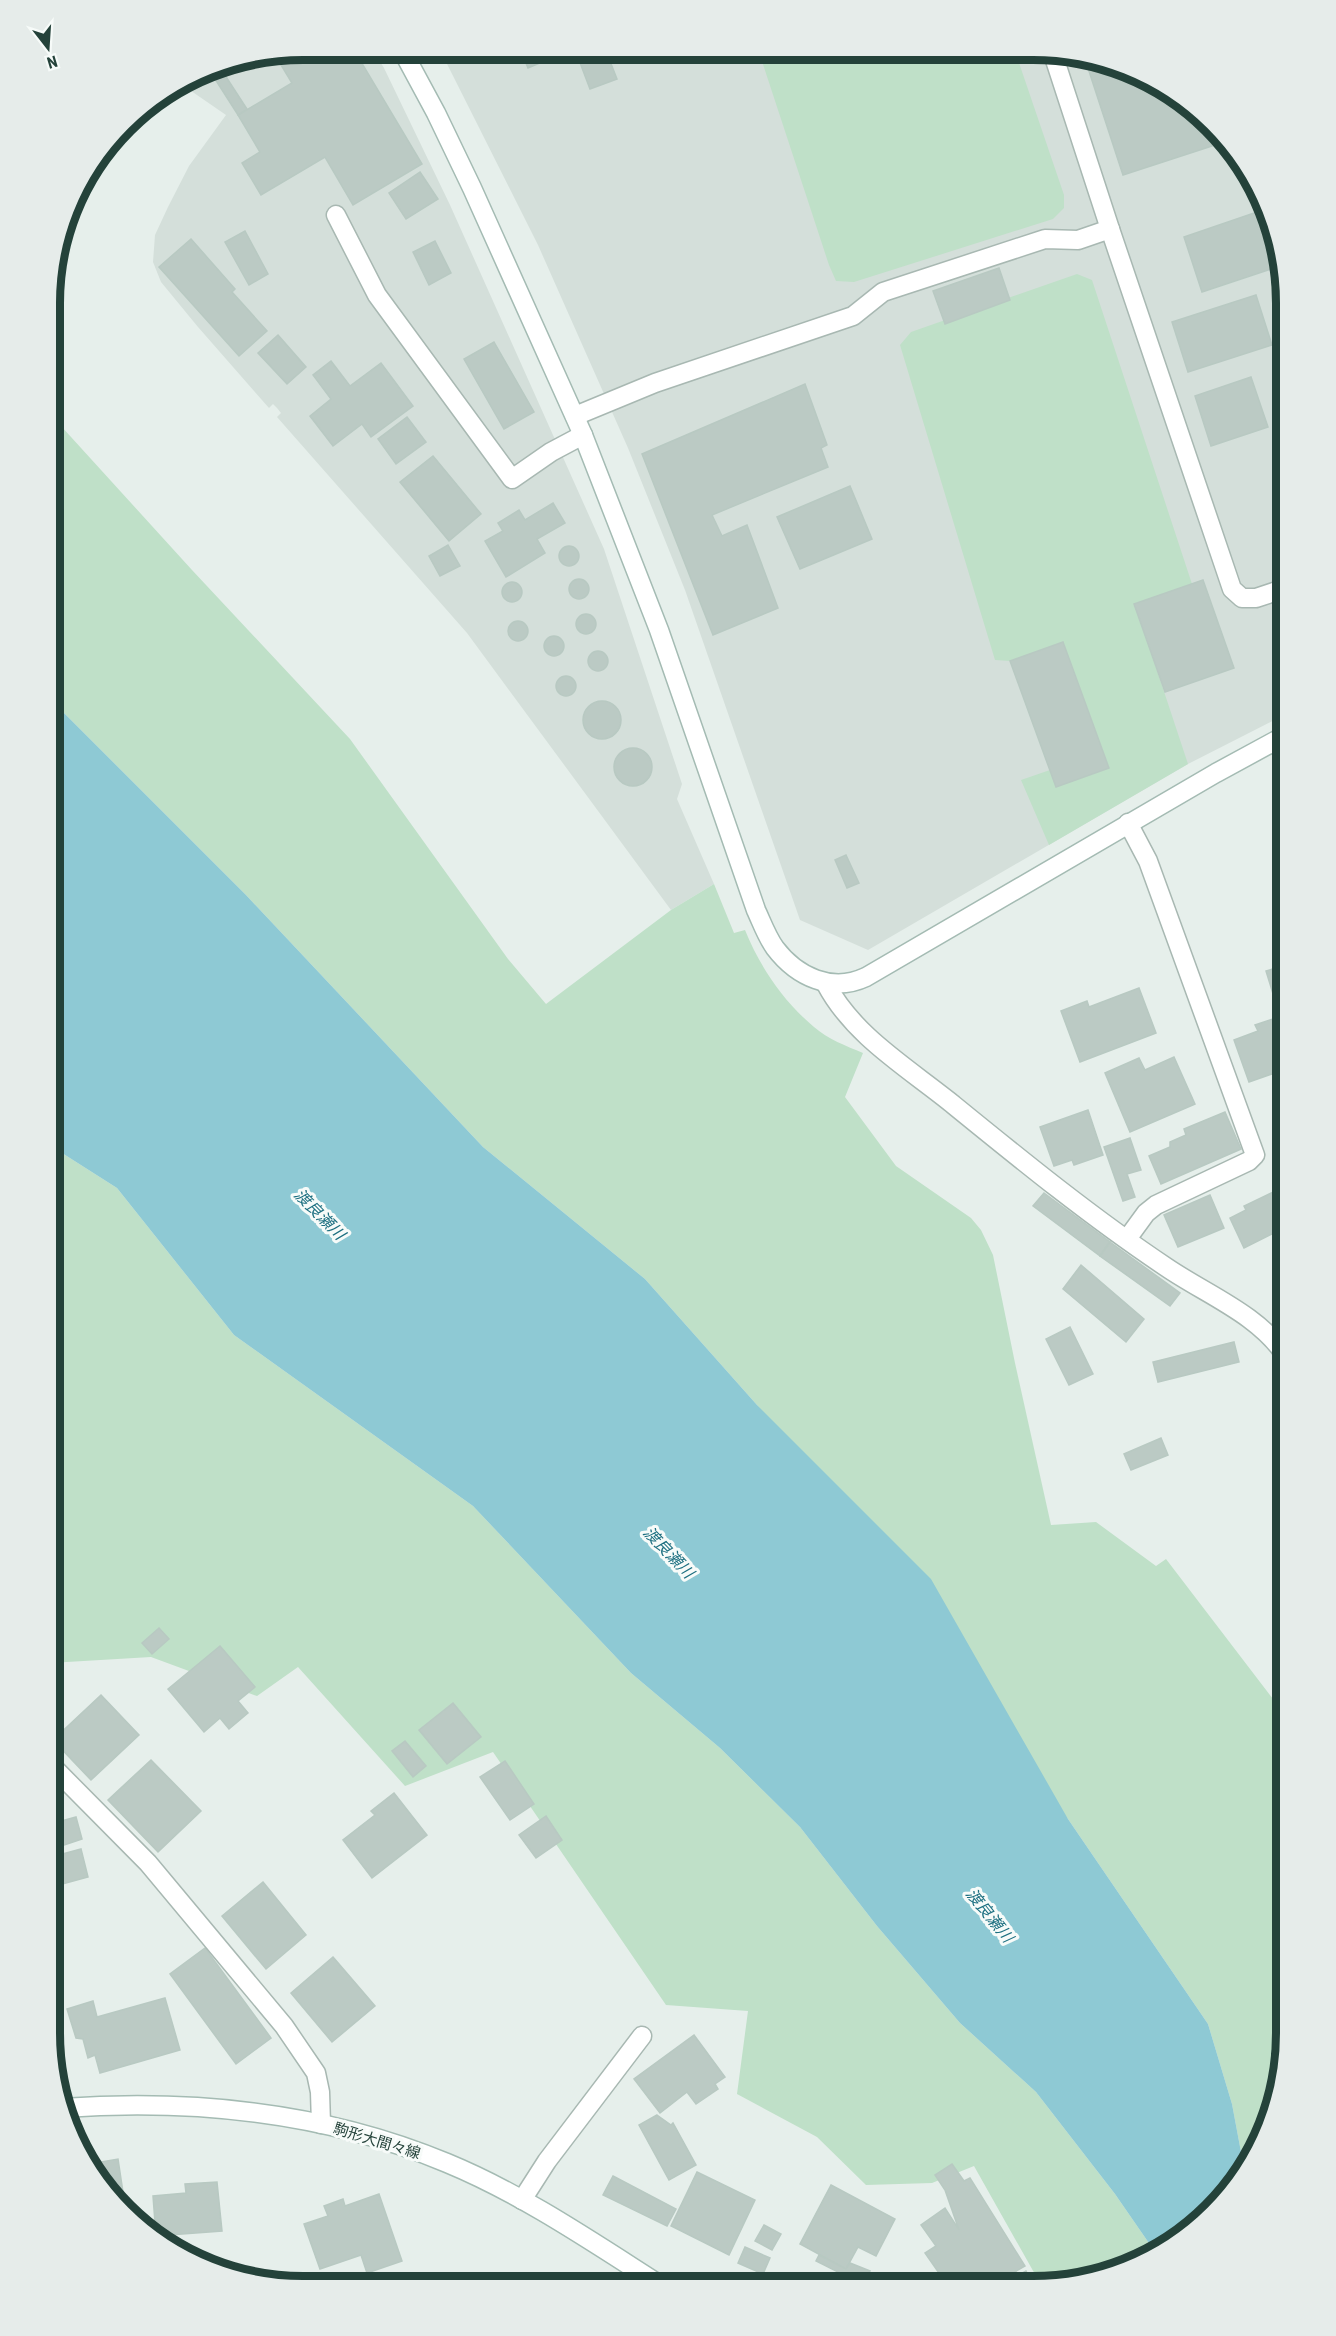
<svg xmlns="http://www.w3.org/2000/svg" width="1336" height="2336" font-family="'Roboto Condensed','Noto Sans JP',sans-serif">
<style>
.built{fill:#d4dfda}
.green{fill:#bfe0c8}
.water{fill:#8ec9d4}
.building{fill:#bbcac4;stroke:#b8c9c2;stroke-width:1.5}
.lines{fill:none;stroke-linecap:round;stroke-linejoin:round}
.lane-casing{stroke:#a8b8b2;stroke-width:21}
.street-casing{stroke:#a8b8b2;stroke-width:21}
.secondary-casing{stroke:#a4bbb3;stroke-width:21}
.lane{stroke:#fff;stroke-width:18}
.street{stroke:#fff;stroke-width:18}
.secondary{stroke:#fff;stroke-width:18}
.labels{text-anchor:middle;stroke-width:6;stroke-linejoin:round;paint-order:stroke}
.street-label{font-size:15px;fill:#24423a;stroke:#f7fbf9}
.water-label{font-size:16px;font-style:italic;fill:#1c6f80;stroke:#f7fbf9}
.rim{fill:none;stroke:#24423a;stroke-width:8}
</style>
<rect width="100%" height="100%" fill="#e6efeb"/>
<!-- built -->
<g class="built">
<path d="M 303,50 L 373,50 L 384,68 L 450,205 L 604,549 L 682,784 L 677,799 L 714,884 L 671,910 L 467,633 L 277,417 L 281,413 L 277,408 L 273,404 L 269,408 L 198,327 L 161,282 L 153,262 L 155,235 L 168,207 L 189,166 L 226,115 L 181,84 L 206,69 Z"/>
<path d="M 440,50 L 1082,54 L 1145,76 L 1200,112 L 1244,162 L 1273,221 L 1286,303 L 1286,714 L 1188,764 L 868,950 L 800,920 L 685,590 L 628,448 L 538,245 Z"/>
</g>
<!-- green -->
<g class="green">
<path d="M 759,52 L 1016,54 L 1064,195 L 1064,208 L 1053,219 L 854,282 L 836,281 L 829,265 Z"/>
<path d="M 1077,274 L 1092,280 L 1192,584 L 1135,604 L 1188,764 L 1049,845 L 1021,780 L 1050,770 L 1056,787 L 1109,767 L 1063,642 L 1010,661 L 995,660 L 900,345 L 911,332 Z"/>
<path d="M 51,415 L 192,570 L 350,739 L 508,959 L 546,1004 L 671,910 L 714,884 L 734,933 L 745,930 C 760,967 783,1001 814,1027 C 828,1039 846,1046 863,1053 L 845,1097 L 896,1166 L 971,1218 L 981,1230 L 993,1255 L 1015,1363 L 1051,1525 L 1096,1522 L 1156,1566 L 1166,1559 L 1286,1716 L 1286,2050 L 1273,2115 L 1244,2168 L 1232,2104 L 1208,2024 L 1068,1819 L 757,1405 L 645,1279 L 483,1147 L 246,895 L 51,700 Z"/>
<path d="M 51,1146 L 117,1188 L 234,1335 L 473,1506 L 631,1673 L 720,1748 L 800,1827 L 877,1926 L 960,2023 L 1036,2092 L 1115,2194 L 1153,2249 L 1153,2253 L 1115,2273 L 1041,2285 L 974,2166 L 932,2183 L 866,2185 L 817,2137 L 737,2094 L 748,2011 L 666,2005 L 493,1752 L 405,1786 L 298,1667 L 257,1696 L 151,1657 L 50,1663 Z"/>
</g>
<!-- water -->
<path class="water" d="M 51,700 L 246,895 L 483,1147 L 645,1279 L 757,1405 L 931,1579 L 1068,1819 L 1208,2024 L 1232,2104 L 1244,2168 L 1234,2187 L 1187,2234 L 1153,2253 L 1153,2249 L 1115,2194 L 1036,2092 L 960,2023 L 877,1926 L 800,1827 L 720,1748 L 631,1673 L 473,1506 L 234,1335 L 117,1188 L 51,1146 Z"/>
<!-- building -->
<g class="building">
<path d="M 303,50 L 354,50 L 422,164 L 353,205 L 325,157 L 261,195 L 242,163 L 260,152 L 238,115 L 292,83 L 278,60 L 291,52 Z"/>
<path d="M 521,51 L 568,51 L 528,68 Z"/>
<path d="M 602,51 L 606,51 L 617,79 L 590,89 L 579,60 Z"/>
<path d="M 1095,59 L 1145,76 L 1200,112 L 1212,146 L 1123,175 L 1086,62 Z"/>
<path d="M 219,66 L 247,109 L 238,115 L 208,68 Z"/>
<path d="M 1219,134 L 1236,154 L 1227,157 Z"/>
<path d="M 420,172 L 438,199 L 406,219 L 389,193 Z"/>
<path d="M 1260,195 L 1273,221 L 1282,276 L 1277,267 L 1202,292 L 1184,237 L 1260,211 L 1256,197 Z"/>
<path d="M 245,231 L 268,274 L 249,285 L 225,242 Z"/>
<path d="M 191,239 L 235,289 L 232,292 L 267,331 L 239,356 L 159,267 Z"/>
<path d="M 435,241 L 451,273 L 429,285 L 413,252 Z"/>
<path d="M 999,268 L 1010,300 L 945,324 L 933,291 Z"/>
<path d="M 1256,295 L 1272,345 L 1188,372 L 1172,322 Z"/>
<path d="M 278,335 L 306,367 L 287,384 L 258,353 Z"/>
<path d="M 494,342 L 534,412 L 504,429 L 464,359 Z"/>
<path d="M 331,361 L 350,386 L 381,363 L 413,406 L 371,437 L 362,424 L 333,446 L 310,416 L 331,399 L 313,375 Z"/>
<path d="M 1251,377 L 1268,427 L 1211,446 L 1195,396 Z"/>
<path d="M 805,384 L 827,445 L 821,448 L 828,467 L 712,515 L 722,536 L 747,525 L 778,608 L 713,635 L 642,454 Z"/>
<path d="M 407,417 L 426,442 L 396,464 L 378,439 Z"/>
<path d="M 433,456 L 481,514 L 449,541 L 400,482 Z"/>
<path d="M 850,486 L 872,539 L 800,569 L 777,517 Z"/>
<path d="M 553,503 L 565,523 L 537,539 L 545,553 L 506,577 L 485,541 L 503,531 L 498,523 L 519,510 L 525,520 Z"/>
<path d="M 448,545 L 460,566 L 440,576 L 429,556 Z"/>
<circle cx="569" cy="556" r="10"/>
<circle cx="579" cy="589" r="10"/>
<path d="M 1203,580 L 1234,668 L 1165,692 L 1134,604 Z"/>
<circle cx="512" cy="592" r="10"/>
<circle cx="586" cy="624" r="10"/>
<circle cx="518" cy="631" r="10"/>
<circle cx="554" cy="646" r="10"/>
<path d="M 1063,642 L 1109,768 L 1056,787 L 1010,661 Z"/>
<circle cx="598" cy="661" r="10"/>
<circle cx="566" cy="686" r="10"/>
<circle cx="602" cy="720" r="19"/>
<circle cx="633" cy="767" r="19"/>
<path d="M 846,855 L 859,883 L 847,888 L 835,860 Z"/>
<path d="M 1286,965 L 1286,1008 L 1278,1010 L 1266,971 Z"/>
<path d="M 1139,988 L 1156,1033 L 1080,1062 L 1061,1011 L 1087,1001 L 1089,1007 Z"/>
<path d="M 1273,1019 L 1275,1025 L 1286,1021 L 1286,1069 L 1249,1082 L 1234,1040 L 1258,1031 L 1255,1025 Z"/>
<path d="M 1174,1057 L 1195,1104 L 1130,1132 L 1105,1073 L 1139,1058 L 1145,1070 Z"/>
<path d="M 1088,1110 L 1103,1155 L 1074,1165 L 1072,1160 L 1054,1166 L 1040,1127 Z"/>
<path d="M 1225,1112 L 1241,1149 L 1161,1184 L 1149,1156 L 1170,1147 L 1170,1142 L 1186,1135 L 1184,1129 Z"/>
<path d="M 1130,1138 L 1141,1170 L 1127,1174 L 1135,1197 L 1123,1201 L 1104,1147 Z"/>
<path d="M 1286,1186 L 1286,1227 L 1244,1248 L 1230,1218 L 1246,1210 L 1244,1206 Z"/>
<path d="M 1044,1193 L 1110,1242 L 1100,1256 L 1033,1206 Z"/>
<path d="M 1210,1195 L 1224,1228 L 1178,1247 L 1164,1215 Z"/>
<path d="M 1110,1242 L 1180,1293 L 1170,1306 L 1100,1256 Z"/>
<path d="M 1081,1265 L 1144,1319 L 1126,1342 L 1063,1289 Z"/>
<path d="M 1070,1327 L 1093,1374 L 1069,1385 L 1046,1339 Z"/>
<path d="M 1234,1342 L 1239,1362 L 1158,1382 L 1153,1362 Z"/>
<path d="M 1161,1438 L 1168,1455 L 1131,1470 L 1124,1454 Z"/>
<path d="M 1286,1444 L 1286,1474 L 1274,1451 Z"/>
<path d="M 159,1628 L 169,1639 L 152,1654 L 142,1643 Z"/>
<path d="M 220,1646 L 255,1687 L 238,1701 L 248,1713 L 229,1729 L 220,1718 L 204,1732 L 168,1689 Z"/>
<path d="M 101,1695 L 139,1735 L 91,1780 L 53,1740 Z"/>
<path d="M 453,1703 L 481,1737 L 447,1764 L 419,1730 Z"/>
<path d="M 405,1741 L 426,1766 L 413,1777 L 392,1751 Z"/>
<path d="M 151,1760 L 201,1811 L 158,1852 L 108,1800 Z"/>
<path d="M 505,1761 L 534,1804 L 510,1820 L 480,1777 Z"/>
<path d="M 394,1793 L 427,1835 L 372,1878 L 343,1840 L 375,1815 L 371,1811 Z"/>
<path d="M 546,1816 L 562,1840 L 536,1858 L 519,1835 Z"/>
<path d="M 76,1817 L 82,1839 L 61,1846 L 54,1823 Z"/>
<path d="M 81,1849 L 88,1877 L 62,1884 L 55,1856 Z"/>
<path d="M 263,1882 L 306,1935 L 266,1969 L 222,1916 Z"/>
<path d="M 205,1948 L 271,2038 L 236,2064 L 170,1974 Z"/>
<path d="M 333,1957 L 375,2006 L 332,2042 L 291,1993 Z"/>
<path d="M 165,1998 L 180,2050 L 100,2073 L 95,2055 L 88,2058 L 83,2039 L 76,2038 L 67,2009 L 93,2001 L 97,2017 Z"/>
<path d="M 694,2035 L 725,2077 L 715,2084 L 718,2089 L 696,2104 L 687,2092 L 660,2113 L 634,2079 Z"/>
<path d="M 657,2115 L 671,2125 L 673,2123 L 696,2165 L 669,2180 L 639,2125 Z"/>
<path d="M 118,2159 L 126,2212 L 102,2187 L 89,2164 Z"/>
<path d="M 952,2164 L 964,2181 L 970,2178 L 1025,2266 L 1001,2280 L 1004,2286 L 948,2286 L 925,2253 L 936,2246 L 921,2225 L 945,2208 L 959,2230 L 945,2190 L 935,2175 Z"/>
<path d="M 697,2172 L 755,2200 L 729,2255 L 671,2226 Z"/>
<path d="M 613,2176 L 676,2209 L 667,2226 L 603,2195 Z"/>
<path d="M 217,2182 L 222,2231 L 156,2236 L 153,2196 L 186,2193 L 185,2184 Z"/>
<path d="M 831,2185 L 895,2219 L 876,2256 L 858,2247 L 846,2269 L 800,2244 Z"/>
<path d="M 379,2194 L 402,2261 L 367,2273 L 361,2255 L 320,2269 L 304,2224 L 328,2216 L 324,2206 L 343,2199 L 345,2206 Z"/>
<path d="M 764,2225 L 781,2234 L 772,2250 L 755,2241 Z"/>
<path d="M 745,2247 L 770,2258 L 763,2274 L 738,2263 Z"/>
<path d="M 819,2255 L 846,2269 L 850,2263 L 870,2271 L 863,2286 L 848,2286 L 852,2279 L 816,2261 Z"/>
<path d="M 1026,2271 L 1034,2286 L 1007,2286 L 1005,2282 Z"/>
</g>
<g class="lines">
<!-- lane casing -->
<g class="lane-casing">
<g id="lane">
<path d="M 1053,54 L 1110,229 L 1232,589 L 1242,598 L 1256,598 L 1286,588"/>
<path d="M 336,215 L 377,295 L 512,479 L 551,452 L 583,435"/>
<path d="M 575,416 L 655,383 L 853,316 L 883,292 L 1045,239 L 1078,240 L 1110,229"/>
<path d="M 826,984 C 853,1035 905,1066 950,1102 C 1020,1159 1091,1217 1166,1267 C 1207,1295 1258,1314 1286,1356"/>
<path d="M 1127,1239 L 1146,1213 L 1156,1205 L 1249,1161 L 1255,1155 L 1148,861 L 1128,823"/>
<path d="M 522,2200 L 547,2161 L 642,2036"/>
</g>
</g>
<!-- street casing -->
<g class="street-casing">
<path id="street" d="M 50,1764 L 148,1863 L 284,2026 L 316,2073 L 320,2092 L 321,2124"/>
</g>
<!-- secondary casing -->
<g class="secondary-casing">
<g id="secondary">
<path d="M 402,50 L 436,113 L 472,188 L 583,435 L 659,630 L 756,910 C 762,923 767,937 775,948 C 797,977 832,993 866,977 L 1216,773 L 1286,735"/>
<path d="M 62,2108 C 192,2099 325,2112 447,2163 C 522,2194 591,2241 660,2285"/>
</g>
</g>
<!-- lane -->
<use href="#lane" class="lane"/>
<!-- street -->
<use href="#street" class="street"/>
<!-- secondary -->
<use href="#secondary" class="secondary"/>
</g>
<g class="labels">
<!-- street labels -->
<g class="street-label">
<text transform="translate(377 2141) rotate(17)" y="5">駒形大間々線</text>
</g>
<!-- water labels -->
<g class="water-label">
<text transform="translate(320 1214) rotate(45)" y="6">渡良瀬川</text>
<text transform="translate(669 1552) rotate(46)" y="6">渡良瀬川</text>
<text transform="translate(990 1915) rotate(51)" y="6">渡良瀬川</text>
</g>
</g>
<!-- crop -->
<path d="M0 0H1336V2336H0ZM303 60H1033A243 243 0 0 1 1276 303V2033A243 243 0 0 1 1033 2276H303A243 243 0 0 1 60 2033V303A243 243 0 0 1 303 60Z" fill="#e6ecea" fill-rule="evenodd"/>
<path class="rim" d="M303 60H1033A243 243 0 0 1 1276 303V2033A243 243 0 0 1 1033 2276H303A243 243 0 0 1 60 2033V303A243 243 0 0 1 303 60Z"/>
<!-- north arrow -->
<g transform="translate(48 48) rotate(163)" stroke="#f7fbf9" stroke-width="4.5" paint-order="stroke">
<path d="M0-4.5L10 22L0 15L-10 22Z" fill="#24423a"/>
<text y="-9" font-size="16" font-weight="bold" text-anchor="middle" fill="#24423a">N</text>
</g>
</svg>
